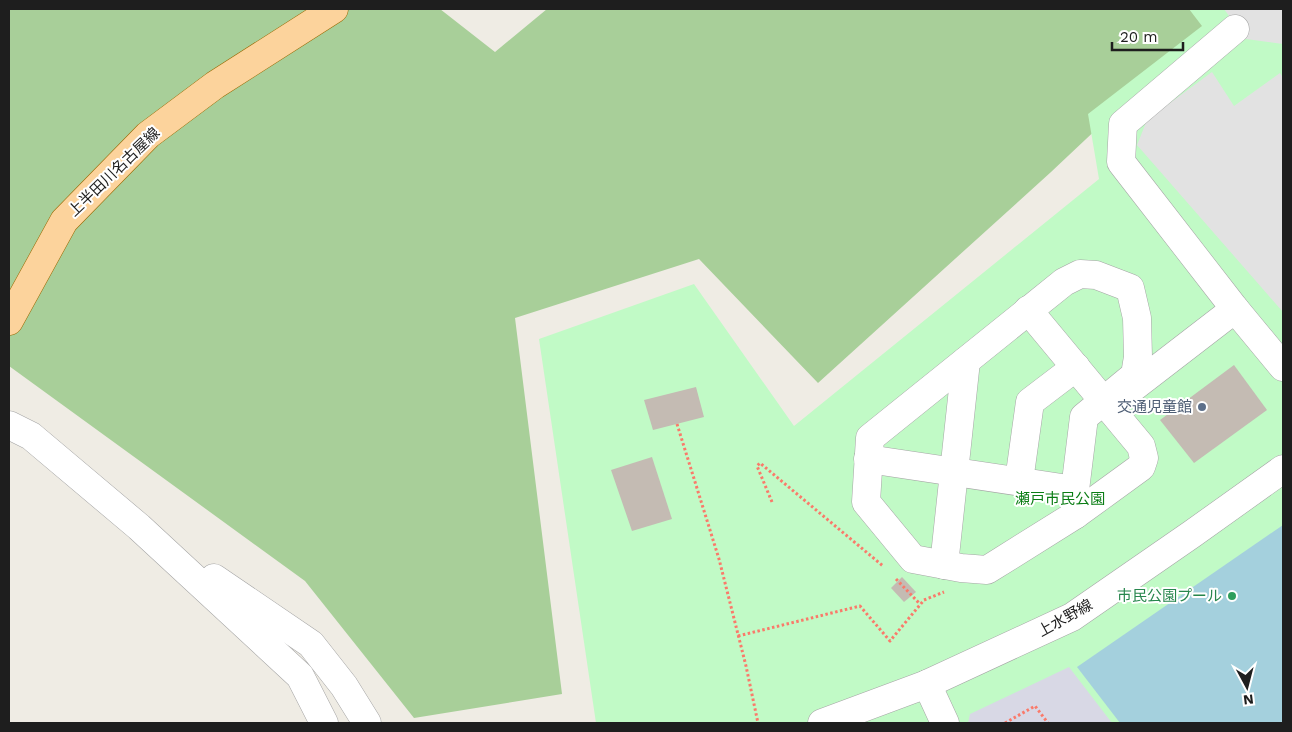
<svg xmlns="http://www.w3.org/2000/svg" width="1292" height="732" font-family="'Work Sans','Noto Sans JP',sans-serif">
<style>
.forest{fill:#a8cf99}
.park{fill:#c1fac6}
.parking{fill:#e2e2e2}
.plaza{fill:#d8d8e5}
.water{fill:#a4d0dd}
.building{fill:#c4bbb3}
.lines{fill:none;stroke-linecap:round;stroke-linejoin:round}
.minor-casing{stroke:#a5a5a5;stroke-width:29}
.major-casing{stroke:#986700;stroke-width:29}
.path{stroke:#fa7a6a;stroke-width:3;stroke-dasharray:2.5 2.5;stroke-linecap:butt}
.minor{stroke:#fff;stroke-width:28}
.major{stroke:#fcd39c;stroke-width:28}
.service-dot{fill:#5c6f8a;stroke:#fff;stroke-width:2}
.leisure-dot{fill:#2e9e5b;stroke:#fff;stroke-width:2}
.labels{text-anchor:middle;stroke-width:4;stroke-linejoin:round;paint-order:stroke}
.street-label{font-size:15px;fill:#1e1e1e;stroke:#fff}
.service-label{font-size:15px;fill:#4e5e75;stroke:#fff;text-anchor:end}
.park-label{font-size:15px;fill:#0b7d15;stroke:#fff}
.leisure-label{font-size:15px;fill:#27864d;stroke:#fff;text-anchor:end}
</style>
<rect width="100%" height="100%" fill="#efece4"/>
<!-- forest -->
<path class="forest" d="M 9,9 L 440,9 L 495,52 L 547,9 L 1190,9 L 1205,27 L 1051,172 L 818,383 L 699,259 L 515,318 L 562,694 L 414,718 L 305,581 L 9,366 Z"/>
<!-- park -->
<path class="park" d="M 1189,9 L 1283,9 L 1283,723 L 596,723 L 539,339 L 694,284 L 794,426 L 1099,179 L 1088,114 L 1202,26 Z"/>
<!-- parking -->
<g class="parking">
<path d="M 1224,9 L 1283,9 L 1283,44 L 1246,39 Z"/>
<path d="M 1212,72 L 1234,106 L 1280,73 L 1283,78 L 1283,312 L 1137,145 L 1147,120 Z"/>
</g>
<!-- plaza -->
<path class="plaza" d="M 1069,667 L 1112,723 L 968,723 L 970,714 Z"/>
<!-- water -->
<path class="water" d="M 1283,525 L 1283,723 L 1120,723 L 1077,667 Z"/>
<!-- building -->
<g class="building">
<path d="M 1234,365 L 1267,410 L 1194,463 L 1160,420 Z"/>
<path d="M 696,387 L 704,417 L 653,430 L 644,400 Z"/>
<path d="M 652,457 L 672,519 L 632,531 L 611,470 Z"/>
<path d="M 902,577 L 916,592 L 904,602 L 891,588 Z"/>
</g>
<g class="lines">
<!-- minor casing -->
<g class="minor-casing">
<g id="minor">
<path d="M 1235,29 L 1123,124 L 1121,162 L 1235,309 L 1283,367"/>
<path d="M 1080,274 L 1096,275 L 1130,288 L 1137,318 L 1138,357 L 1135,375 L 1084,417 L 1075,490 L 1075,515 L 987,570 L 961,568 L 913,559 L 866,502 L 870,438 L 1064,282 Z"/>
<path d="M 1028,310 L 1141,446 L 1144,458 L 1141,467 L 1075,515"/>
<path d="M 1126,393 L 1235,309"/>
<path d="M 9,425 L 31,436 L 139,527 L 300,676 L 324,723"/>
<path d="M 868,459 L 1075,490"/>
<path d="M 1019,481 L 1030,402 L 1076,367"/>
<path d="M 944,565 L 966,361"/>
<path d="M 214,578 L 311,644 L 344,686 L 367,723"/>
<path d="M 927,684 L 945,723"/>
<path d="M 822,723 L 927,684 L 1072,617 L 1192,534 L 1283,469"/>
</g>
</g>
<!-- major casing -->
<g class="major-casing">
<path id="major" d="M 9,321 L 64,221 L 148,135 L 215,85 L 334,9"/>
</g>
<!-- path -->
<g class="path">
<path d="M 677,424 L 719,559 L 746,666 L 758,723"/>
<path d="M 772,502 L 757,466 L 760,463 L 883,566"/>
<path d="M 896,579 L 920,604"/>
<path d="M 738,636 L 860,606 L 890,641 L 924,600 L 944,592"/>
<path d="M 1005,723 L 1035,706 L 1048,723"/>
</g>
<!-- minor -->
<use href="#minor" class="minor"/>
<!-- major -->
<use href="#major" class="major"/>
</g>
<!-- markers -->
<circle class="service-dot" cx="1202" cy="407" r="5"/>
<circle class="leisure-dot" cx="1232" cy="596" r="5"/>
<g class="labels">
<!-- street labels -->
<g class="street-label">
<text transform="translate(114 172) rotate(-44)" y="5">上半田川名古屋線</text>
<text transform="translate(1065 618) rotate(-29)" y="5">上水野線</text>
</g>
<!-- service labels -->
<g class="service-label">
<text x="1192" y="412">交通児童館</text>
</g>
<!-- park labels -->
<g class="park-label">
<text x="1060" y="504">瀬戸市民公園</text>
</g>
<!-- leisure labels -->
<g class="leisure-label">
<text x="1222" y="601">市民公園プール</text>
</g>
</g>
<!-- border -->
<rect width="1292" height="732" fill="none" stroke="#1e1e1e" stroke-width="20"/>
<!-- north arrow -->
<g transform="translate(1247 687) rotate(173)" stroke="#ffffff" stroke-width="4" paint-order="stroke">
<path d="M0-4L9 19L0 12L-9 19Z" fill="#1e1e1e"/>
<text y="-8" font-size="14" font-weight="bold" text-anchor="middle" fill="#1e1e1e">N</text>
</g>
<!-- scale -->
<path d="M1112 42v8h71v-8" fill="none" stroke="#1e1e1e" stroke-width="2.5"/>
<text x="1120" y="42" font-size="15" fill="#1e1e1e" stroke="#ffffff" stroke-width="4" paint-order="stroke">20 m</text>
</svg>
